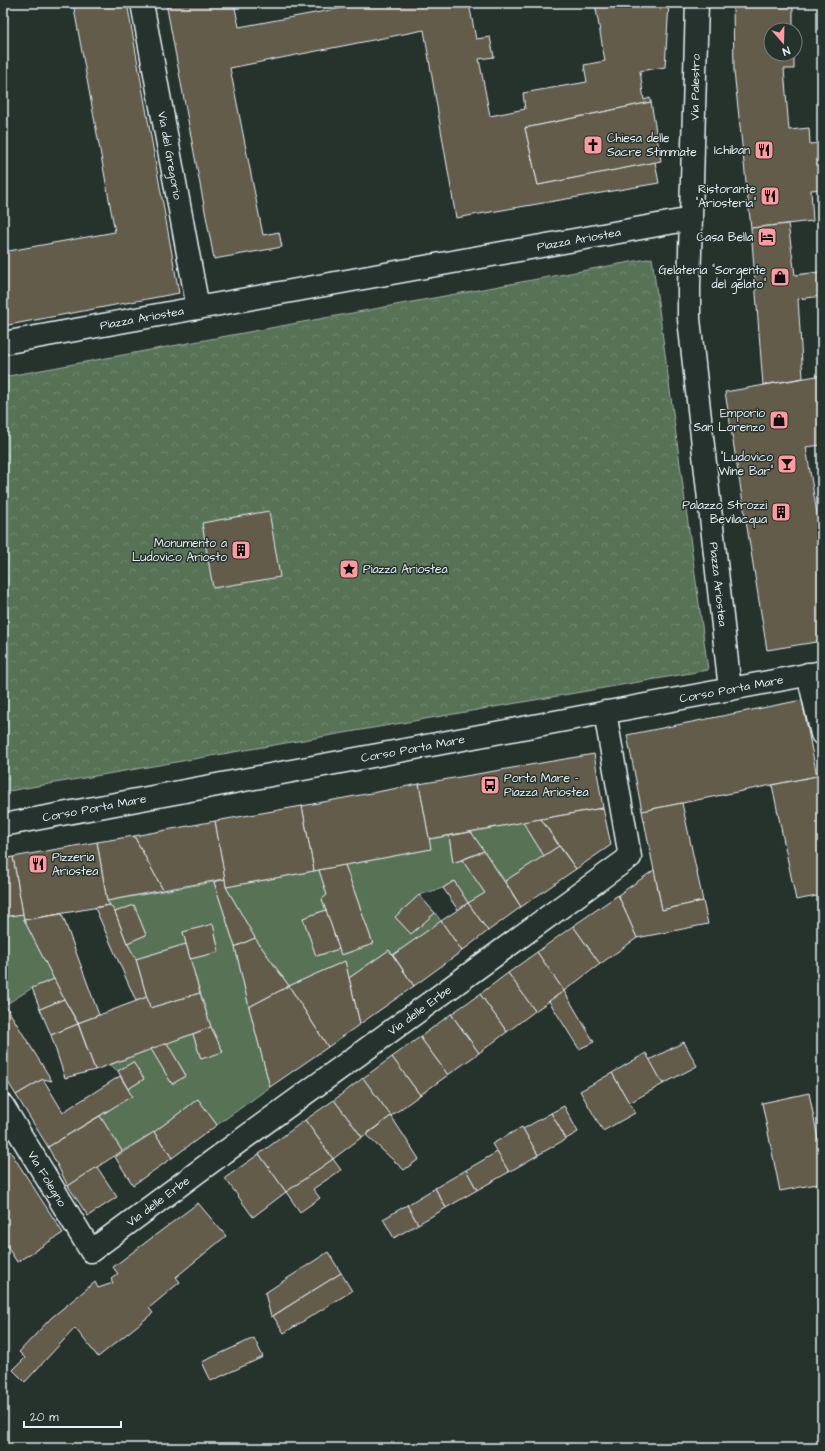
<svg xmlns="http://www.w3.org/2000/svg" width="825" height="1451" font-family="'Architects Daughter',sans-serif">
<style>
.park{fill:url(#park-crowns);stroke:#a0b2a8}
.garden{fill:#597257;stroke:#a0b2a8}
.building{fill:#635c4c;stroke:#e8f1f8}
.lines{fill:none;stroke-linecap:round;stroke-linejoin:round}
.minor-casing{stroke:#e8f1f8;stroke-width:25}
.tertiary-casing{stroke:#e8f1f8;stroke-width:25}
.minor{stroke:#26332d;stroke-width:22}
.tertiary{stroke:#26332d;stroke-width:22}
.labels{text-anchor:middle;stroke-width:3;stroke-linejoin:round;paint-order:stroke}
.street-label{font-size:12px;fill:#e8f1f8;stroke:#26332d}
.poi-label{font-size:12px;fill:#e8f1f8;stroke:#26332d;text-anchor:end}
</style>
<defs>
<pattern id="park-crowns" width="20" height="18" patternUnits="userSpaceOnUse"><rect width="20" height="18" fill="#597257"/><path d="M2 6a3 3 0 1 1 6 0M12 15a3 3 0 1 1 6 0" fill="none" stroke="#718770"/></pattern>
</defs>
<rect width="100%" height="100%" fill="#26332d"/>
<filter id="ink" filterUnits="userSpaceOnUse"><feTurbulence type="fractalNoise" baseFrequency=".025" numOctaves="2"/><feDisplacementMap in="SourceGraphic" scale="8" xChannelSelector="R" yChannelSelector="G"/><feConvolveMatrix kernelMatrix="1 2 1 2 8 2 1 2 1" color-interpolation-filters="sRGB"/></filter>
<g filter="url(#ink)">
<!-- park -->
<path class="park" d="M 652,258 L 708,670 L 3,792 L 3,377 Z"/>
<!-- garden -->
<g class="garden">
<path d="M 523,822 L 544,856 L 505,881 L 471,832 Z"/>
<path d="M 449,836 L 453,863 L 462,860 L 485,893 L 468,903 L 454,881 L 443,888 L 419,895 L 395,917 L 411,934 L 435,913 L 441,921 L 393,955 L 389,950 L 349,978 L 345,961 L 289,986 L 255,938 L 226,887 L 319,870 L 327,895 L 326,910 L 303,918 L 317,956 L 339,949 L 342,955 L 373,944 L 345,865 L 430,849 L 429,839 Z"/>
<path d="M 214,882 L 235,947 L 249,1007 L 270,1087 L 217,1125 L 198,1099 L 154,1132 L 122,1151 L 100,1116 L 131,1096 L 128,1089 L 144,1079 L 133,1062 L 118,1071 L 110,1065 L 151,1049 L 172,1084 L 186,1075 L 167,1043 L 193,1034 L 201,1059 L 211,1027 L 190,959 L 219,952 L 213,925 L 183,932 L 186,944 L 136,959 L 127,943 L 146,935 L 134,905 L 115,912 L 107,901 Z"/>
<path d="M 23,914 L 24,920 L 54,979 L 32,988 L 5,1005 L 3,1000 L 3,917 Z"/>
</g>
<!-- building -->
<g class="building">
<path d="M 73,3 L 127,3 L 179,293 L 3,326 L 3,252 L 115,232 Z"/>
<path d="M 166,3 L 234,3 L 239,27 L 369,3 L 476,3 L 469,4 L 476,39 L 490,37 L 494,57 L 479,59 L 490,116 L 525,109 L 523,93 L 587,82 L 584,65 L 605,61 L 595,3 L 669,3 L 665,67 L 640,71 L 644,100 L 650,98 L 651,102 L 525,128 L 538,185 L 655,162 L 659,183 L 456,218 L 424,30 L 230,68 L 263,235 L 279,232 L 282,247 L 214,259 Z"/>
<path d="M 733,3 L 793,3 L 793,30 L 771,30 L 771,54 L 794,54 L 794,69 L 784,69 L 789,130 L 809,128 L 810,144 L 822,143 L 822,189 L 811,190 L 813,221 L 751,228 L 734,71 Z"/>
<path d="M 651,102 L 661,161 L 538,185 L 525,128 Z"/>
<path d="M 788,224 L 795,275 L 819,272 L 822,296 L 798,299 L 803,378 L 763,385 L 751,228 Z"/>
<path d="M 822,375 L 822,445 L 806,447 L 822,544 L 822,641 L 767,650 L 725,392 Z"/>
<path d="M 269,511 L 280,577 L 213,588 L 202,523 Z"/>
<path d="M 802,700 L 817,776 L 642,811 L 627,735 Z"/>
<path d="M 594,754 L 603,808 L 429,839 L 419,784 Z"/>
<path d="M 817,776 L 822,800 L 822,895 L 796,900 L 772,785 Z"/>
<path d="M 419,784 L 431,849 L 314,871 L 302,806 Z"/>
<path d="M 682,803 L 703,901 L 662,910 L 642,811 Z"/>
<path d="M 302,806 L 314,871 L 226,887 L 215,821 Z"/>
<path d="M 603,808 L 611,845 L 576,869 L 541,819 Z"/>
<path d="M 541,819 L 559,846 L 544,856 L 523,822 Z"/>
<path d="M 215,821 L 225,879 L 163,890 L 134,836 Z"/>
<path d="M 471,832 L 484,851 L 453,863 L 449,836 Z"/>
<path d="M 134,836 L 163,890 L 107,901 L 97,842 Z"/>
<path d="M 97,842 L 107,901 L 110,905 L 24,920 L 13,857 Z"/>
<path d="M 559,846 L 576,869 L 521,907 L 505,881 Z"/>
<path d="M 484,851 L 521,907 L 488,931 L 468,903 L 485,893 L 462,860 Z"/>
<path d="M 13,857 L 23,914 L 3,917 L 3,859 Z"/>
<path d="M 345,865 L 373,944 L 341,955 L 322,899 L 327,895 L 319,870 Z"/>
<path d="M 654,870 L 662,910 L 703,901 L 708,924 L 637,938 L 618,895 Z"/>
<path d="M 225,879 L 226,887 L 255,938 L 235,947 L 214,882 Z"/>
<path d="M 454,881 L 468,903 L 458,910 L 443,888 Z"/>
<path d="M 419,895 L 435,913 L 411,934 L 395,917 Z"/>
<path d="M 618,895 L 637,938 L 600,964 L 573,926 Z"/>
<path d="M 468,903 L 488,931 L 462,951 L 441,921 Z"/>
<path d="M 110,905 L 115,912 L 127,943 L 136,959 L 147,997 L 136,1001 L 95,908 Z"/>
<path d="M 134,905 L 146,935 L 127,943 L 115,912 Z"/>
<path d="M 326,910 L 339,949 L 316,956 L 303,918 Z"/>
<path d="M 62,914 L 99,1015 L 78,1023 L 64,999 L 24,920 Z"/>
<path d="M 441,921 L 462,951 L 414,986 L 393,955 Z"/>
<path d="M 213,924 L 219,952 L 190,959 L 183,932 Z"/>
<path d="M 573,926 L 600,964 L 564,991 L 537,952 Z"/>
<path d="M 255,938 L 289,986 L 249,1007 L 235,947 Z"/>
<path d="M 186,944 L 200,993 L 150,1008 L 136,959 Z"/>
<path d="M 389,950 L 414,986 L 360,1024 L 349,978 Z"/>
<path d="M 537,952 L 564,991 L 535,1011 L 508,973 Z"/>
<path d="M 345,961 L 360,1024 L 328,1047 L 289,986 Z"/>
<path d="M 508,973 L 535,1011 L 507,1032 L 480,994 Z"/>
<path d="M 54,979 L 64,999 L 40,1009 L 32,988 Z"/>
<path d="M 289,986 L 328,1047 L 270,1087 L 249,1007 Z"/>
<path d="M 564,991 L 594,1042 L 579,1049 L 549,1001 Z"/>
<path d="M 200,993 L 211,1027 L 95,1070 L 78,1023 L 147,997 L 150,1008 Z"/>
<path d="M 480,994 L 507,1032 L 479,1053 L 451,1014 Z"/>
<path d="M 64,999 L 78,1024 L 51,1035 L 40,1009 Z"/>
<path d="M 5,1005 L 52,1081 L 43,1079 L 16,1095 L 3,1074 L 3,1006 Z"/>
<path d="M 451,1014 L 479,1053 L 448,1075 L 420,1037 Z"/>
<path d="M 78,1024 L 95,1070 L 65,1078 L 51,1035 Z"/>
<path d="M 211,1027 L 223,1052 L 201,1059 L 193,1034 Z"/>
<path d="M 420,1037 L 448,1075 L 420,1095 L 392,1057 Z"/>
<path d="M 684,1042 L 697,1066 L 663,1084 L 649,1060 Z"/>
<path d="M 167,1043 L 186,1076 L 172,1084 L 151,1049 Z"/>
<path d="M 646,1053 L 663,1084 L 629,1103 L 612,1073 Z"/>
<path d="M 392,1057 L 420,1095 L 391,1116 L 363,1078 Z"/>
<path d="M 133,1062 L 144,1079 L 128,1089 L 118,1071 Z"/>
<path d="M 612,1073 L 635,1113 L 603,1131 L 580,1091 Z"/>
<path d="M 120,1076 L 132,1096 L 48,1147 L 16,1095 L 43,1079 L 63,1112 Z"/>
<path d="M 363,1078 L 391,1116 L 362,1137 L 334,1100 Z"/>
<path d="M 809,1093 L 822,1159 L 822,1183 L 780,1191 L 762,1103 Z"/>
<path d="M 198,1099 L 217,1125 L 172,1158 L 154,1132 Z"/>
<path d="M 334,1100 L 362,1137 L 333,1159 L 305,1120 Z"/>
<path d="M 564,1106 L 578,1132 L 566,1139 L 551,1113 Z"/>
<path d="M 551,1113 L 566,1139 L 538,1155 L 523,1129 Z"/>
<path d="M 100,1116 L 122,1151 L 68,1186 L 48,1147 Z"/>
<path d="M 391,1116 L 419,1159 L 404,1170 L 366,1135 Z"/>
<path d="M 305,1120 L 333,1159 L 286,1192 L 259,1154 Z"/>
<path d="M 522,1127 L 538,1155 L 509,1172 L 492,1144 Z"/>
<path d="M 154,1132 L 172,1158 L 133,1185 L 115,1157 Z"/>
<path d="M 10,1151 L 63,1233 L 17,1262 L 3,1240 L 3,1155 Z"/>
<path d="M 497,1152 L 509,1172 L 477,1190 L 466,1170 Z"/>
<path d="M 259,1154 L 286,1192 L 253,1217 L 225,1178 Z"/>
<path d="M 333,1159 L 341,1170 L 313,1189 L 320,1198 L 300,1212 L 286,1192 Z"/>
<path d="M 97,1167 L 117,1197 L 88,1216 L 68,1186 Z"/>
<path d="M 466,1170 L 477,1190 L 446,1208 L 435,1188 Z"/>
<path d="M 435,1188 L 446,1208 L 418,1224 L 407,1205 Z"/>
<path d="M 198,1203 L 226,1236 L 176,1277 L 180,1282 L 149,1308 L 153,1313 L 98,1357 L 75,1328 L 25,1382 L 13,1370 L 25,1358 L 19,1352 L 51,1318 L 95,1282 L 98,1288 L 113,1283 L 111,1279 L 118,1274 L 113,1267 Z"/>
<path d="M 407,1205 L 418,1224 L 394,1238 L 383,1219 Z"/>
<path d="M 328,1252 L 341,1273 L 271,1317 L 265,1293 Z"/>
<path d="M 341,1273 L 352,1291 L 284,1333 L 273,1316 Z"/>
<path d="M 254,1338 L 263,1357 L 211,1381 L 202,1362 Z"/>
</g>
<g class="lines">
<!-- minor casing -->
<g class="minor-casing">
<g id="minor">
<path id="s1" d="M 142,3 L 198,308"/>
<path id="s2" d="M 3,343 L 691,219"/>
<path d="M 808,674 L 822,734"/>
<path id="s3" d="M 3,1106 L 91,1251 L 207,1165 L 630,857 L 605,712"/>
</g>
</g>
<!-- tertiary casing -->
<g class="tertiary-casing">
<g id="tertiary">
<path id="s4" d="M 697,3 L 689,288 L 689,319 L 730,689"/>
<path id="s5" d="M 3,825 L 822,672"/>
</g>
</g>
<!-- minor -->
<use href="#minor" class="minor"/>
<!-- tertiary -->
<use href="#tertiary" class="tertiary"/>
</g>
</g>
<!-- icons -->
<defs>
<g id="church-square" transform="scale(1)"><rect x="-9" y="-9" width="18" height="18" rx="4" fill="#ff9aa2" stroke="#26332d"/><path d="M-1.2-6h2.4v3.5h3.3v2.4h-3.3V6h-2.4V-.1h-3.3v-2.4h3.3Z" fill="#111"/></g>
<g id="restaurant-square" transform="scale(1)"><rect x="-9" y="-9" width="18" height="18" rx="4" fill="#ff9aa2" stroke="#26332d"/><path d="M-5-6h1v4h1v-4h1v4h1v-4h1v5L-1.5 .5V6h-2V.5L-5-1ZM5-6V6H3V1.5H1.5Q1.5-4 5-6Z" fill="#111"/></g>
<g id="hotel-square" transform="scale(1)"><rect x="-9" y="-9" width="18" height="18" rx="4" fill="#ff9aa2" stroke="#26332d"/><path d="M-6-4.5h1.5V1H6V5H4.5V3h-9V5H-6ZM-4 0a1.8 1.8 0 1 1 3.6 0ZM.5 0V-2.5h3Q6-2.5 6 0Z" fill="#111"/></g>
<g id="shop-square" transform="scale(1)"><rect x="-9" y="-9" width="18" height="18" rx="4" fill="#ff9aa2" stroke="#26332d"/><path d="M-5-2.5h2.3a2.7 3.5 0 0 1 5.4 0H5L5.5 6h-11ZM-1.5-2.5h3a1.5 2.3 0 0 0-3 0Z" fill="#111"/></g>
<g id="bar-square" transform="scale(1)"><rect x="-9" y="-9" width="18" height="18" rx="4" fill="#ff9aa2" stroke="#26332d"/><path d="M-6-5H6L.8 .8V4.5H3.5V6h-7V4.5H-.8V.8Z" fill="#111"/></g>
<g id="building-square" transform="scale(1)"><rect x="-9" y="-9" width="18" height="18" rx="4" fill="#ff9aa2" stroke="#26332d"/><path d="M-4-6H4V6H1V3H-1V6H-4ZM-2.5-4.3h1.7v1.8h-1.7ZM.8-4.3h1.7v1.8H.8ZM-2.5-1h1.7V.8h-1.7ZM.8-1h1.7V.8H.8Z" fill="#111"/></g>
<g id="sight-square" transform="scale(1)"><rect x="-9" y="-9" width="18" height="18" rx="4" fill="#ff9aa2" stroke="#26332d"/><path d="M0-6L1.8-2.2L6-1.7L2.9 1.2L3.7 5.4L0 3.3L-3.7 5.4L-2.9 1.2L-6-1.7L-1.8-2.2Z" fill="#111"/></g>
<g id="bus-square" transform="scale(1)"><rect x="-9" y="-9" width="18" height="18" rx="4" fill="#ff9aa2" stroke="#26332d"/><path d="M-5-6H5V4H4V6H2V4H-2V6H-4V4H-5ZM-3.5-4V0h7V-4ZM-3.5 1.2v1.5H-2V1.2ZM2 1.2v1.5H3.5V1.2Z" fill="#111"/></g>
</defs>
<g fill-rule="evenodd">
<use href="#church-square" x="593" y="145"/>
<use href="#restaurant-square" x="764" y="150"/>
<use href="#restaurant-square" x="770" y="196"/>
<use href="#hotel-square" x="767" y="237"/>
<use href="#shop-square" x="780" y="277"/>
<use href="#shop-square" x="779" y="420"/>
<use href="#bar-square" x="787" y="464"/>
<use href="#building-square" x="781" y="512"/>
<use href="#building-square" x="241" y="550"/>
<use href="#sight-square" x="349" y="569"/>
<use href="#bus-square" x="490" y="785"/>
<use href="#restaurant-square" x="38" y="864"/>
</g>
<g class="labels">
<!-- street labels -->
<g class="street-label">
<text transform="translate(695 87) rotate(-89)" y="4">Via Palestro</text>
<text dy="4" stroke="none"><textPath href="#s1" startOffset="155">Via del Gregorio</textPath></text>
<text dy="4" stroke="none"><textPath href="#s2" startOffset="585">Piazza Ariostea</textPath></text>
<text dy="4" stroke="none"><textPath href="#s2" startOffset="141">Piazza Ariostea</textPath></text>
<text dy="4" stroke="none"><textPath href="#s4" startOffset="583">Piazza Ariostea</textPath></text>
<text dy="4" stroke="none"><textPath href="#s5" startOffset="741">Corso Porta Mare</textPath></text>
<text dy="4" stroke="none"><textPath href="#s5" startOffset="417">Corso Porta Mare</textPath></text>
<text dy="4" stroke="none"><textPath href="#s5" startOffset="93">Corso Porta Mare</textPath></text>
<text dy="4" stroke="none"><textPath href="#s3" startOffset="577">Via delle Erbe</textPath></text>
<text dy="4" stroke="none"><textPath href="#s3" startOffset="85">Via Folegno</textPath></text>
<text dy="4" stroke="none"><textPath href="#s3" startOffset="253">Via delle Erbe</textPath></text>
</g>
<!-- poi labels -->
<g class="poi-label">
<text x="607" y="142" text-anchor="start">Chiesa delle<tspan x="607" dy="14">Sacre Stimmate</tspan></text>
<text x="750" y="154">Ichiban</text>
<text x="756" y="193">Ristorante<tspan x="756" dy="14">"Ariosteria"</tspan></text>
<text x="753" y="241">Casa Bella</text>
<text x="766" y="274">Gelateria "Sorgente<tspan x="766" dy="14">del gelato"</tspan></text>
<text x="765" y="417">Emporio<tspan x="765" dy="14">San Lorenzo</tspan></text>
<text x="773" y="461">"Ludovico<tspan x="773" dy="14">Wine Bar"</tspan></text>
<text x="767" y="509">Palazzo Strozzi<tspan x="767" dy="14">Bevilacqua</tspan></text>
<text x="227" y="547">Monumento a<tspan x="227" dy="14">Ludovico Ariosto</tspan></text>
<text x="363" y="573" text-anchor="start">Piazza Ariostea</text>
<text x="504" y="782" text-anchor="start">Porta Mare -<tspan x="504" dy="14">Piazza Ariostea</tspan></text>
<text x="52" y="861" text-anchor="start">Pizzeria<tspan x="52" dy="14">Ariostea</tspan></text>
</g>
</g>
<!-- margin -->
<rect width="825" height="1451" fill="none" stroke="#26332d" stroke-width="16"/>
<rect x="8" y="8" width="809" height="1435" fill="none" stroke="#e8f1f8" stroke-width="1.5" filter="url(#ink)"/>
<!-- north arrow -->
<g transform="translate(783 42) rotate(160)"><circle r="19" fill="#26332d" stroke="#747f7e"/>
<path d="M0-3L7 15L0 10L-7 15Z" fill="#ff9aa2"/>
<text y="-6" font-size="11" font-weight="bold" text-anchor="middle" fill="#e8f1f8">N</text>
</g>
<!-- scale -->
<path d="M24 1421v6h97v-6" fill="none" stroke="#e8f1f8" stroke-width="2"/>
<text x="30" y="1421" font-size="12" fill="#e8f1f8" stroke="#26332d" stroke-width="3" paint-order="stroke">20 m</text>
</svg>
